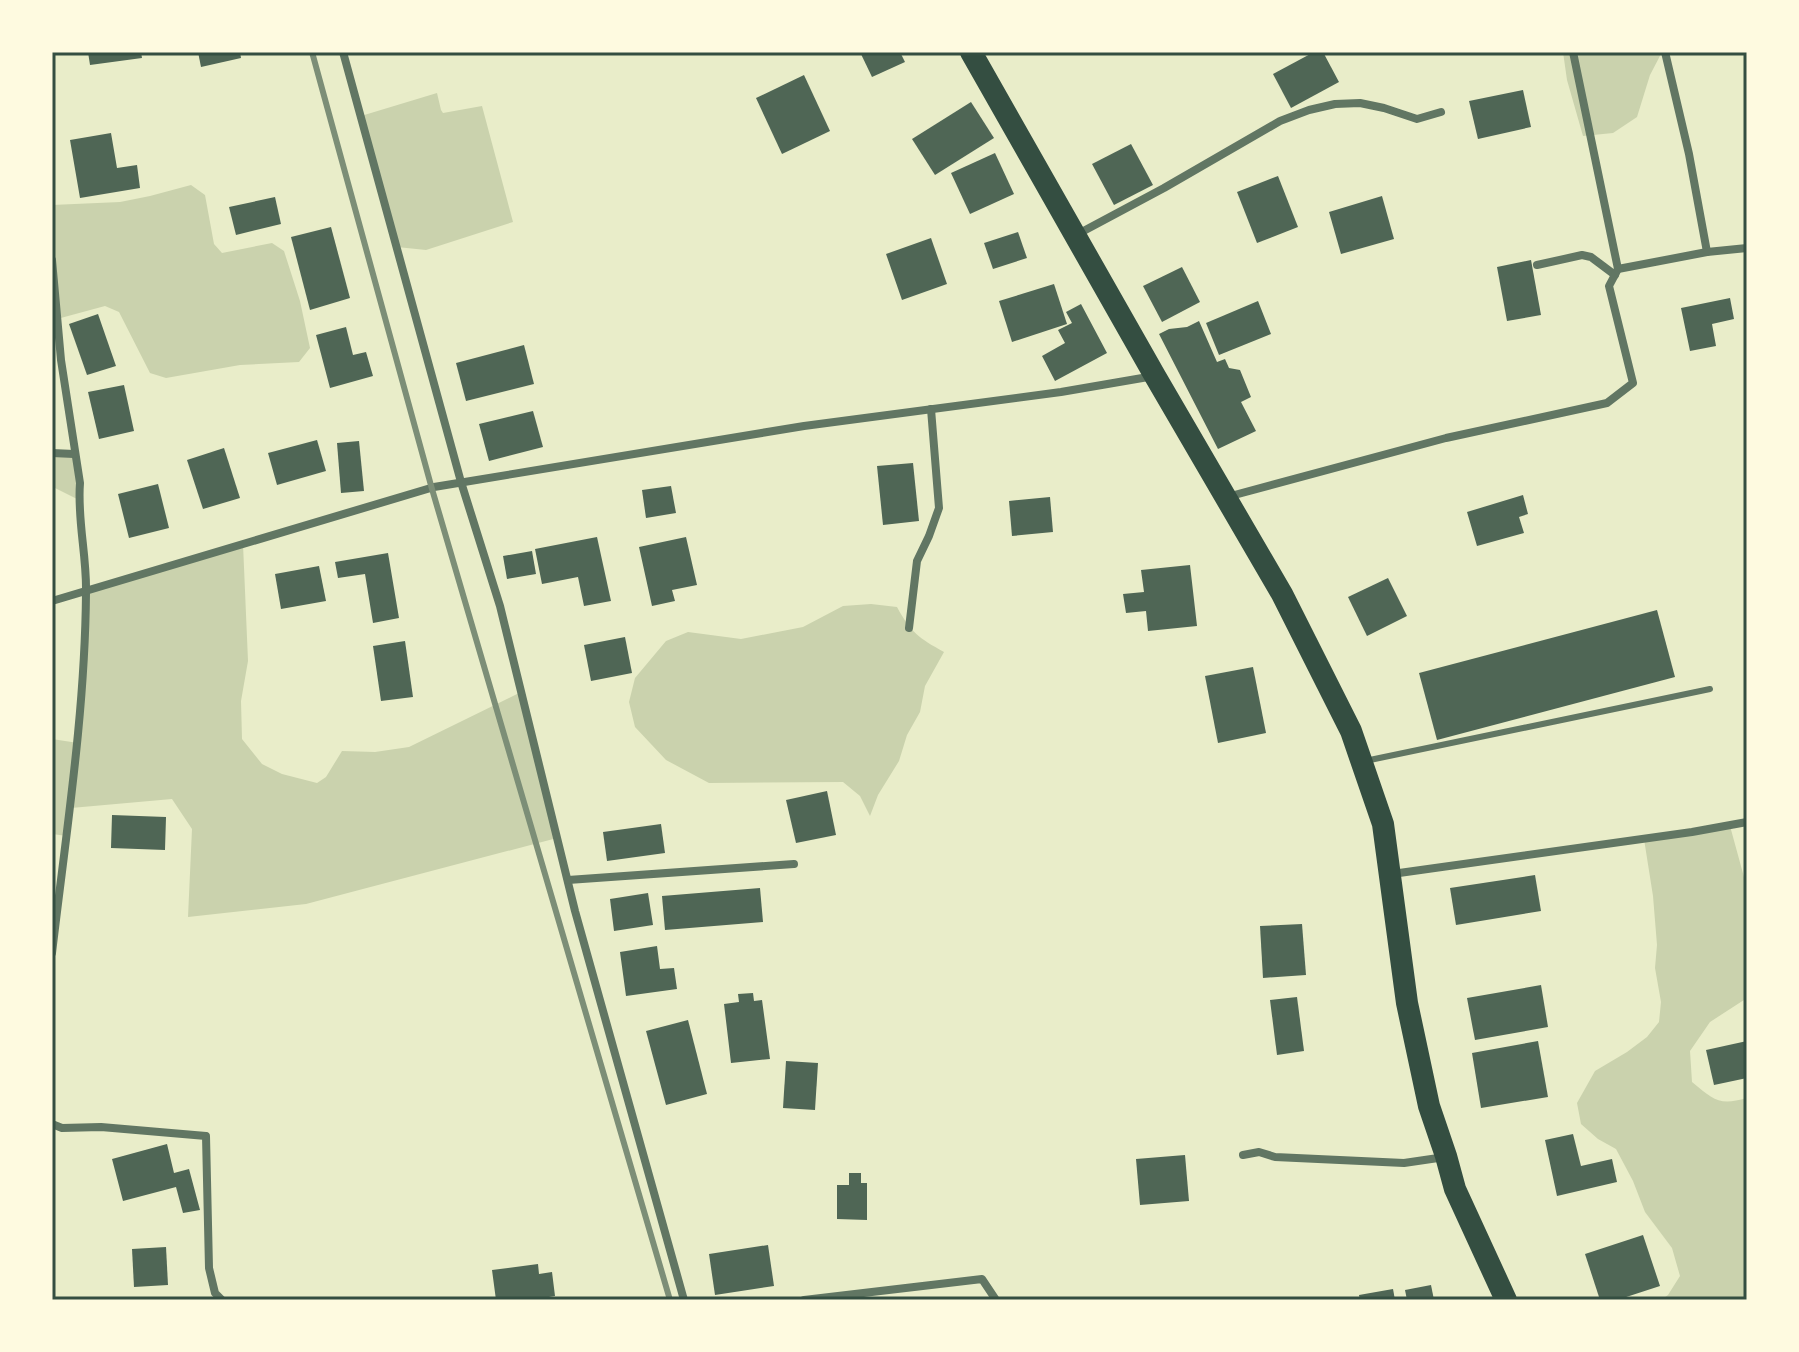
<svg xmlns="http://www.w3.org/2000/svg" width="1799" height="1352" font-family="'Nunito Sans',sans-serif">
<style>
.green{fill:#cad2ad}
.building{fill:#4f6655}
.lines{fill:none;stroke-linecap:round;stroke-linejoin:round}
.service{stroke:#617663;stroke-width:6}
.minor{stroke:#617663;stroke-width:8}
.trunk{stroke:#344e41;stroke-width:22}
.rail{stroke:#7c8e77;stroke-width:6}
.neatline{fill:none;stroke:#344e41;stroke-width:3}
</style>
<rect width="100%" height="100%" fill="#e9edc9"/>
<!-- green -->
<g class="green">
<path d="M 1563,52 L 1662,52 L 1650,75 L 1637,117 L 1613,133 L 1583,136 L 1567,80 Z"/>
<path d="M 437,93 L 441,110 L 443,113 L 482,106 L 513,222 L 426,250 L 397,247 L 361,116 Z"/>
<path d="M 191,185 L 205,195 L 214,244 L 222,253 L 272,243 L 284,251 L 300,301 L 310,348 L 299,362 L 240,365 L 166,378 L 150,373 L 119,312 L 105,306 L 57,319 L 52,260 L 52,205 L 120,202 L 150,196 Z"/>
<path d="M 52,453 L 74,454 L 79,500 L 55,488 L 52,488 Z"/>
<path d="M 243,544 L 248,661 L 241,701 L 242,739 L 262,764 L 282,774 L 317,783 L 326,777 L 342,751 L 375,752 L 409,747 L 521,692 L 557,838 L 306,904 L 188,917 L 192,829 L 172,799 L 71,808 L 67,836 L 52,834 L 52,739 L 78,743 L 87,590 Z"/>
<path d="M 871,604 L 897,607 C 911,633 919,638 944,652 L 925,686 L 920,712 L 907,735 L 899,761 L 878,795 L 870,816 L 860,796 L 843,782 L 709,783 L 666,760 L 635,727 L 629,702 L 635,678 L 666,641 L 688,632 L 741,639 L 803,627 L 843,606 Z"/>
<path d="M 1730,826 L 1747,888 L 1747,998 L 1710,1022 L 1690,1051 L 1692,1082 C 1714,1100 1719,1106 1747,1098 L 1747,1300 L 1661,1300 L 1668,1295 L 1680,1276 L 1672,1248 L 1645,1212 L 1633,1181 L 1616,1149 L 1598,1139 L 1581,1124 L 1577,1103 L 1595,1071 L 1627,1052 L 1647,1037 L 1659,1022 L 1661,1002 L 1655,968 L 1657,945 L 1653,896 L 1644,839 Z"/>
</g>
<!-- building -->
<g class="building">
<path d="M 88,52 L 141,52 L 142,58 L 90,65 Z"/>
<path d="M 198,52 L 240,52 L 241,58 L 201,67 Z"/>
<path d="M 860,52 L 900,52 L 905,62 L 872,77 Z"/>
<path d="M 1314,52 L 1323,52 L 1339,82 L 1291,108 L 1273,74 Z"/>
<path d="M 804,75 L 830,131 L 782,154 L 756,98 Z"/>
<path d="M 1523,90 L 1531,127 L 1478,139 L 1469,101 Z"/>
<path d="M 971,102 L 994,138 L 935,175 L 912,139 Z"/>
<path d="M 111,133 L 117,168 L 137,165 L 140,188 L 80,198 L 70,140 Z"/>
<path d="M 1131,144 L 1153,185 L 1114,205 L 1092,164 Z"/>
<path d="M 995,153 L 1014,194 L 970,214 L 951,173 Z"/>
<path d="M 1278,176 L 1298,227 L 1257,243 L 1237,192 Z"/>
<path d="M 1382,196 L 1394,239 L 1341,254 L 1329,212 Z"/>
<path d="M 275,197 L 281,224 L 236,235 L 229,207 Z"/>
<path d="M 331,227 L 350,298 L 310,310 L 291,237 Z"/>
<path d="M 1018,232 L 1027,258 L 993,269 L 984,243 Z"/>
<path d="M 931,238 L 947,284 L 902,300 L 886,254 Z"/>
<path d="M 1531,260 L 1541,315 L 1507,321 L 1497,267 Z"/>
<path d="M 1182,267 L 1200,302 L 1162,322 L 1143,286 Z"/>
<path d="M 1054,284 L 1067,324 L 1012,342 L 999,301 Z"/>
<path d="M 1730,298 L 1734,319 L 1712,324 L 1716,346 L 1690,351 L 1681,308 Z"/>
<path d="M 1258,301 L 1271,334 L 1219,355 L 1206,323 Z"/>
<path d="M 1081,304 L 1107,353 L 1055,381 L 1042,356 L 1065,343 L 1058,330 L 1072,323 L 1066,312 Z"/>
<path d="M 98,314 L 116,366 L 87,375 L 69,324 Z"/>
<path d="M 1199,321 L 1217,362 L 1225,359 L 1229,368 L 1240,370 L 1251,397 L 1241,402 L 1256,431 L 1218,449 L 1159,334 L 1169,329 L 1187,327 Z"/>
<path d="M 346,327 L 353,355 L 366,352 L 373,376 L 330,388 L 316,335 Z"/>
<path d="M 524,345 L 534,384 L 466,401 L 456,363 Z"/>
<path d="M 124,385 L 134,431 L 99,439 L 88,392 Z"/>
<path d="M 533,411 L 543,447 L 489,461 L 479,424 Z"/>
<path d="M 317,440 L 326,471 L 277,485 L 268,453 Z"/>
<path d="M 359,441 L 364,491 L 341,493 L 337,443 Z"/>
<path d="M 224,448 L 240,498 L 203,509 L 187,460 Z"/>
<path d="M 913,463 L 919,521 L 883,525 L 877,466 Z"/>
<path d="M 158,484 L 169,528 L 129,538 L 118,494 Z"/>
<path d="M 671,486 L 676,513 L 646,518 L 642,490 Z"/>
<path d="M 1523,495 L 1528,514 L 1519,517 L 1524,533 L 1477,546 L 1467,512 Z"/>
<path d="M 1050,497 L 1053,532 L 1012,536 L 1009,501 Z"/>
<path d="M 597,537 L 611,601 L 584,606 L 578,577 L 542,584 L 535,549 Z"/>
<path d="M 686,537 L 697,585 L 672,590 L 675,601 L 652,606 L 639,547 Z"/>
<path d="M 532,551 L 536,574 L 507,579 L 503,556 Z"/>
<path d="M 388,553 L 399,618 L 373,623 L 365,574 L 338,578 L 335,562 Z"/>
<path d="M 1190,565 L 1197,626 L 1148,631 L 1146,611 L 1126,613 L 1123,594 L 1144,592 L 1141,570 Z"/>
<path d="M 319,566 L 326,601 L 281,609 L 275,574 Z"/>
<path d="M 1388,578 L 1407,616 L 1367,636 L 1348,597 Z"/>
<path d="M 1657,610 L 1675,677 L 1437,740 L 1419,673 Z"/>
<path d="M 625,637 L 632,673 L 591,681 L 584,645 Z"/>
<path d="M 405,641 L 413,697 L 381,701 L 373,646 Z"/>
<path d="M 1253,667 L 1266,733 L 1218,743 L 1205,676 Z"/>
<path d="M 827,791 L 836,835 L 796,843 L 786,800 Z"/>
<path d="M 112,815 L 166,817 L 165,850 L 111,848 Z"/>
<path d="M 661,824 L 665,853 L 607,861 L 603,832 Z"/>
<path d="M 1535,875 L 1541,911 L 1456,925 L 1450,888 Z"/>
<path d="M 760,888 L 763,922 L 665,930 L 662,896 Z"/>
<path d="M 648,893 L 653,925 L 614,931 L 610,899 Z"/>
<path d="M 1302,924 L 1306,975 L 1263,978 L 1260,926 Z"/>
<path d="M 657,946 L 660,969 L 674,968 L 677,989 L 626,996 L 620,952 Z"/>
<path d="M 1541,985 L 1548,1027 L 1475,1040 L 1467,998 Z"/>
<path d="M 753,993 L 754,1001 L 762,1000 L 770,1059 L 731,1063 L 724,1004 L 739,1002 L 738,994 Z"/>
<path d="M 1297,997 L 1304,1051 L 1277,1055 L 1270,1000 Z"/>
<path d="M 688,1020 L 707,1094 L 666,1105 L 646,1031 Z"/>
<path d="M 1538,1041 L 1548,1097 L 1481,1108 L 1472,1053 Z"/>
<path d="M 1747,1041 L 1747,1078 L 1714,1085 L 1706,1050 Z"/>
<path d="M 786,1061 L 818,1063 L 815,1110 L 783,1108 Z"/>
<path d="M 1573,1134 L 1581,1166 L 1612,1159 L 1617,1182 L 1557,1196 L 1545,1140 Z"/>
<path d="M 167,1144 L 174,1173 L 189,1169 L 200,1210 L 183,1213 L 176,1187 L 123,1201 L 112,1159 Z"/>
<path d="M 1185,1155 L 1189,1201 L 1140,1205 L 1136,1159 Z"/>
<path d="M 849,1173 L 861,1173 L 861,1183 L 867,1183 L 867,1220 L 837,1219 L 837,1185 L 849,1185 Z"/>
<path d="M 1643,1235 L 1660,1286 L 1617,1300 L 1600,1300 L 1585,1254 Z"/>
<path d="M 768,1245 L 774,1286 L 715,1295 L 709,1254 Z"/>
<path d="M 166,1247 L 168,1285 L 134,1287 L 132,1249 Z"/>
<path d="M 538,1264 L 539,1274 L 552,1272 L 555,1296 L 543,1298 L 543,1300 L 496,1300 L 492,1270 Z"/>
<path d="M 1431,1285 L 1434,1300 L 1407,1300 L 1405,1290 Z"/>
<path d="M 1393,1289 L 1395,1300 L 1360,1300 L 1359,1295 Z"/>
</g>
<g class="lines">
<!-- service -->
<path class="service" d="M 1365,761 L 1710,689"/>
<!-- minor -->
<g class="minor">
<path d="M 343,52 L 461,482 L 500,606 L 575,911 L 684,1300"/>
<path d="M 1573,52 L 1618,269"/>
<path d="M 1665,52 L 1689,154 L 1707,252"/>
<path d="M 1076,235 L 1164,188 L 1280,121 L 1309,110 L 1335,104 L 1360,103 L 1384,108 L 1417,119 L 1441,112"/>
<path d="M 52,260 L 61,360 L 80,483 C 77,520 87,556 86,593 C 85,714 66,833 52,953"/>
<path d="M 1537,265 L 1582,255 L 1591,257 L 1615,275"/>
<path d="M 52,453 L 74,454"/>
<path d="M 1227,497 L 1446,438 L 1607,403 L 1633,383 L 1609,286 L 1618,269 L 1707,252 L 1747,248"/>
<path d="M 52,601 L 434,487 L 804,426 L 1061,392 L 1154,376"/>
<path d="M 909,628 L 917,561 L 929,536 L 939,508 L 931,409"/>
<path d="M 1392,874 L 1692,832 L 1747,822"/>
<path d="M 568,880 L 794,864"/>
<path d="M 52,1124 L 62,1128 L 101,1127 L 206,1136 L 209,1268 L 215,1293 L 222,1300"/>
<path d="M 1243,1155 L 1259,1152 L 1275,1157 L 1404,1163 L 1445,1157"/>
<path d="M 804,1300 L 982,1279 L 996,1300"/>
</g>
<!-- trunk -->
<path class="trunk" d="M 971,52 L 1155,376 L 1282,594 L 1351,731 L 1383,824 L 1407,1003 L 1429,1106 L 1446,1156 L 1455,1189 L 1506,1300"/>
<!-- rail -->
<path class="rail" d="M 312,52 L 432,489 L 670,1300"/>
</g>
<!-- border -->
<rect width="1799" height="1352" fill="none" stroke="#fefae0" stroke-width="108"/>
<rect x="54" y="54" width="1691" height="1244" class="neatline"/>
</svg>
